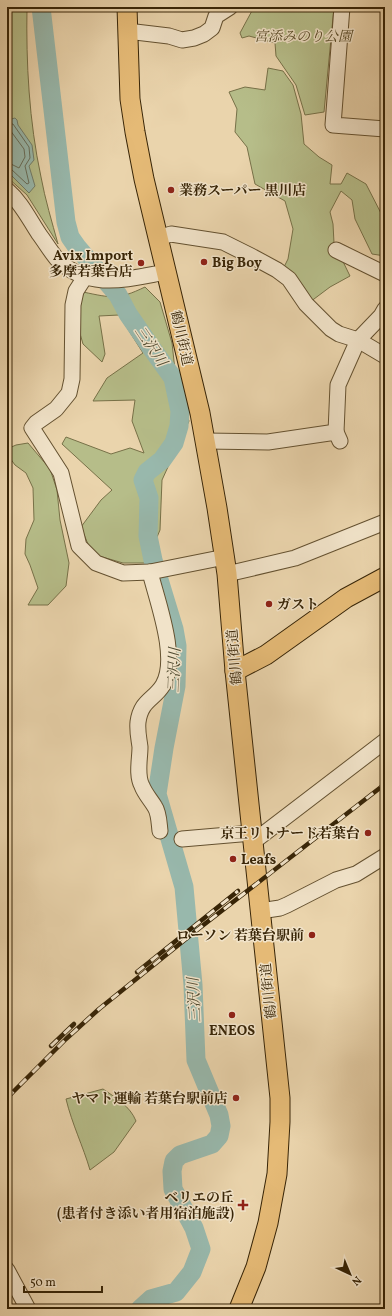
<svg xmlns="http://www.w3.org/2000/svg" width="392" height="1316" font-family="Vollkorn,'Noto Serif JP',serif">
<style>
.green{fill:#b6bd89;stroke:#777148}
.water{fill:#98b8ac;stroke:#727d6a}
.lines{fill:none;stroke-linecap:round;stroke-linejoin:round}
.shore{stroke:#686e5a;stroke-width:1}
.river{stroke:#98b8ac;stroke-width:19}
.minor-casing{stroke:#645130;stroke-width:17}
.major-casing{stroke:#382507;stroke-width:21}
.minor{stroke:#f1e3c9;stroke-width:15}
.major{stroke:#e5ba76;stroke-width:19}
.rail-casing{stroke:#382507;stroke-width:4.5}
.rail{stroke:#f1e3c9;stroke-width:3;stroke-dasharray:9;stroke-linecap:butt}
.poi-dot{fill:#8f2418;stroke:#f1e3c9;stroke-width:1.5}
.labels{text-anchor:middle;stroke-width:3;stroke-linejoin:round;paint-order:stroke}
.park-label{font-size:14px;font-style:italic;fill:#584b28;stroke:#f1e3c9}
.poi-label{font-size:14px;font-weight:bold;fill:#382507;stroke:#f1e3c9;text-anchor:end}
.street-label{font-size:14px;fill:#382507;stroke:#f1e3c9}
.water-label{font-size:15px;font-style:italic;fill:#504a30;stroke:#f1e3c9}
</style>
<rect width="100%" height="100%" fill="#ead4ac"/>
<filter id="stains"><feTurbulence type="fractalNoise" baseFrequency=".005" numOctaves="4"/><feColorMatrix values="0 0 0 0 .2 0 0 0 0 .09 0 0 0 0 .02 0 0 0 .5 -.17"/></filter>
<radialGradient id="worn" r=".72"><stop offset=".6" stop-color="#630" stop-opacity="0"/><stop offset="1" stop-color="#630" stop-opacity=".3"/></radialGradient>
<!-- green -->
<g class="green">
<path d="M 7,7 L 27,7 C 26,63 29,121 41,177 C 45,199 52,222 58,244 L 27,195 L 7,177 Z"/>
<path d="M 254,7 L 334,7 L 324,112 L 305,115 L 296,85 L 276,56 L 275,43 L 249,36 L 242,38 L 240,33 Z"/>
<path d="M 268,68 L 283,71 L 293,85 L 301,114 L 304,144 L 319,157 L 332,165 L 330,184 L 341,184 L 347,173 L 366,184 L 385,221 L 384,239 L 385,256 L 372,254 L 355,219 L 352,200 L 341,191 L 330,212 L 333,224 L 334,243 L 350,276 L 330,287 L 310,302 L 284,267 L 288,259 L 293,229 L 285,201 L 255,184 L 247,147 L 235,132 L 237,109 L 229,92 L 245,87 L 265,90 Z"/>
<path d="M 145,287 L 160,302 L 172,343 L 177,388 L 189,421 L 162,480 L 160,530 L 146,563 L 123,563 L 92,554 L 81,527 L 101,500 L 112,490 L 62,444 L 66,437 L 111,454 L 130,448 L 144,453 L 132,421 L 135,400 L 93,401 L 107,378 L 143,353 L 119,315 L 99,316 L 105,354 L 102,362 L 83,344 L 77,323 L 83,292 C 112,298 118,300 145,287 Z"/>
<path d="M 28,443 L 50,469 L 57,490 L 60,520 L 69,563 L 66,586 L 48,605 L 28,605 L 38,588 L 30,565 L 25,554 L 26,539 L 34,520 L 33,488 L 26,473 L 15,465 L 7,454 L 7,449 L 16,445 Z"/>
<path d="M 103,1089 C 116,1098 130,1106 136,1121 L 114,1152 L 90,1170 C 83,1146 72,1124 66,1099 Z"/>
</g>
<!-- water -->
<path class="water" d="M 15,118 L 17,120 L 18,125 L 32,145 L 34,160 L 29,166 L 35,186 L 29,193 L 7,171 L 8,120 Z"/>
<g class="lines">
<!-- shore -->
<g class="shore">
<path d="M 7,124 L 13,124 L 29,147 L 30,158 L 25,166 L 29,183 L 27,184 L 11,169 L 7,168"/>
<path d="M 7,129 L 10,130 L 24,149 L 25,157 L 19,168 L 11,164 L 7,163"/>
</g>
<!-- river -->
<path class="river" d="M 41,7 L 66,222 L 70,237 L 77,247 L 118,295 L 128,314 L 150,346 L 173,378 L 180,411 L 179,426 L 174,443 L 162,460 L 147,472 L 143,480 L 149,498 L 148,536 L 153,560 L 174,629 L 177,646 L 176,686 L 164,748 L 157,794 L 184,887 L 193,985 L 196,1060 L 219,1115 L 221,1126 L 219,1136 L 212,1144 L 180,1155 L 174,1161 L 172,1171 L 173,1189 L 194,1228 L 201,1249 L 192,1272 L 176,1292 L 151,1299 L 140,1309"/>
<!-- minor casing -->
<g class="minor-casing">
<g id="minor">
<path d="M 342,7 L 333,125 L 385,129"/>
<path d="M 127,31 L 169,36 L 182,40 L 194,38 L 204,34 L 212,28 L 216,16 L 230,7"/>
<path d="M 7,190 C 21,202 29,219 39,234 C 45,242 51,252 57,259 C 89,291 127,279 166,272"/>
<path d="M 158,238 L 171,234 L 223,242 L 253,257 L 277,270 L 289,279 L 306,304 L 331,329 L 339,334 L 358,340 L 385,356"/>
<path d="M 336,250 L 385,274"/>
<path d="M 85,277 L 76,291 L 73,305 L 72,379 L 69,393 L 56,409 L 36,423 L 32,428 L 61,473 L 79,546 L 96,563 L 123,573 L 150,572 L 225,557"/>
<path d="M 336,432 L 338,385 L 358,340 L 381,316 L 385,309"/>
<path d="M 206,441 L 268,442 L 336,432 L 340,441"/>
<path d="M 150,572 C 157,601 179,658 163,685 C 154,700 141,700 138,722 C 137,731 139,739 140,747 C 140,759 136,775 142,786 C 145,794 151,800 155,807 C 159,813 159,823 160,831"/>
<path d="M 227,574 L 295,558 L 385,522"/>
<path d="M 182,839 L 252,833"/>
<path d="M 253,842 L 385,741"/>
<path d="M 260,911 L 280,908 L 287,905 L 336,880 L 356,874 L 385,856"/>
<path d="M 7,1270 L 28,1309"/>
</g>
</g>
<!-- major casing -->
<g class="major-casing">
<g id="major">
<path d="M 127,7 L 130,99 L 135,132 L 144,179 L 200,413 L 217,508 L 227,574 L 235,671 L 280,1098 L 280,1122 L 277,1174 L 268,1223 L 256,1267 L 239,1309"/>
<path d="M 235,671 L 266,655 L 346,598 L 385,577"/>
</g>
</g>
<!-- minor -->
<use href="#minor" class="minor"/>
<!-- major -->
<use href="#major" class="major"/>
<!-- rail casing -->
<g class="rail-casing">
<g id="rail">
<path d="M 137,972 L 238,891"/>
<path d="M 51,1046 L 74,1024"/>
<path d="M 7,1098 L 66,1039 L 99,1009 L 197,930 L 385,784"/>
</g>
</g>
<!-- rail -->
<use href="#rail" class="rail"/>
</g>
<!-- markers -->
<g class="poi-dot">
<circle cx="171" cy="190" r="4"/>
<circle cx="204" cy="262" r="4"/>
<circle cx="141" cy="263" r="4"/>
<circle cx="269" cy="604" r="4"/>
<circle cx="368" cy="833" r="4"/>
<circle cx="233" cy="859" r="4"/>
<circle cx="312" cy="935" r="4"/>
<circle cx="232" cy="1015" r="4"/>
<circle cx="236" cy="1098" r="4"/>
<path d="M241 1199h4v4h4v4h-4v4h-4v-4h-4v-4h4z"/>
</g>
<g class="labels">
<!-- park labels -->
<g class="park-label">
<text x="303" y="41">宮添みのり公園</text>
</g>
<!-- poi labels -->
<g class="poi-label">
<text x="179" y="195" text-anchor="start">業務スーパー 黒川店</text>
<text x="133" y="260">Avix Import<tspan x="133" dy="16">多摩若葉台店</tspan></text>
<text x="212" y="267" text-anchor="start">Big Boy</text>
<text x="277" y="609" text-anchor="start">ガスト</text>
<text x="360" y="838">京王リトナード若葉台</text>
<text x="241" y="864" text-anchor="start">Leafs</text>
<text x="304" y="940">ローソン 若葉台駅前</text>
<text x="232" y="1035" text-anchor="middle">ENEOS</text>
<text x="228" y="1103">ヤマト運輸 若葉台駅前店</text>
<text x="234" y="1202">ベリエの丘<tspan x="234" dy="16">(患者付き添い者用宿泊施設)</tspan></text>
</g>
<!-- street labels -->
<g class="street-label">
<text transform="translate(182 338) rotate(77)" y="5">鶴川街道</text>
<text transform="translate(234 657) rotate(-95)" y="5">鶴川街道</text>
<text transform="translate(268 991) rotate(-96)" y="5">鶴川街道</text>
</g>
<!-- water labels -->
<g class="water-label">
<text transform="translate(151 346) rotate(56)" y="5">三沢川</text>
<text transform="translate(174 670) rotate(-88)" y="5">三沢川</text>
<text transform="translate(194 1000) rotate(-93)" y="5">三沢川</text>
</g>
</g>
<!-- margin -->
<rect width="392" height="1316" fill="none" stroke="#ead4ac" stroke-width="24"/>
<rect x="8" y="8" width="376" height="1300" fill="none" stroke="#382507" stroke-width="2"/>
<rect x="12" y="12" width="368" height="1292" fill="none" stroke="#382507"/>
<!-- north arrow -->
<g transform="translate(350 1274) rotate(136)" stroke="#f1e3c9" stroke-width="3" paint-order="stroke">
<path d="M0-3L7 15L0 10L-7 15Z" fill="#382507"/>
<text y="-6" font-size="11" font-weight="bold" text-anchor="middle" fill="#382507">N</text>
</g>
<!-- scale -->
<path d="M24 1286v6h78v-6" fill="none" stroke="#382507" stroke-width="2"/>
<text x="30" y="1286" font-size="12" fill="#382507" stroke="#f1e3c9" stroke-width="3" paint-order="stroke">50 m</text>
<rect width="100%" height="100%" filter="url(#stains)"/>
<rect width="100%" height="100%" fill="url(#worn)"/>
</svg>
